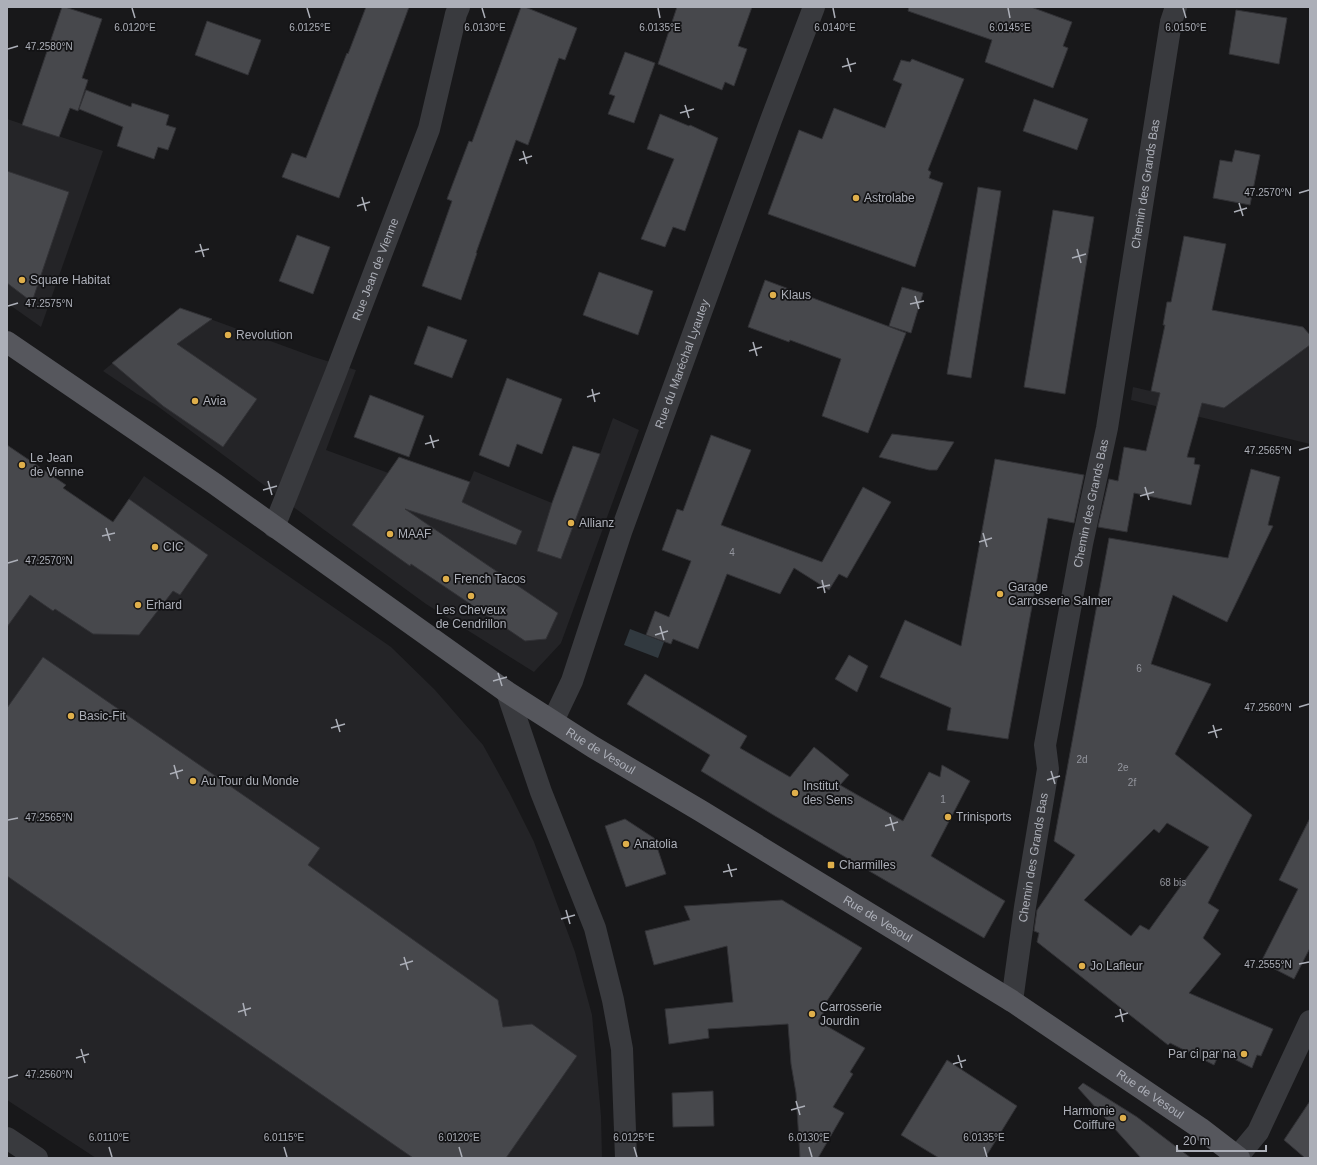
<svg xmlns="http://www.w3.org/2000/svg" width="1317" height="1165" font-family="Helvetica,sans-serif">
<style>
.built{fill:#242427}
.water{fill:#31393f}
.building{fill:#47484c;stroke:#323236;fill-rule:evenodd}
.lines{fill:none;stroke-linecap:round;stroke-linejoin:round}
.minor{stroke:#393a3e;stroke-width:22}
.major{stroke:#56575d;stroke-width:22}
.ticks{fill:none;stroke:#acafb8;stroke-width:1.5}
.poi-dot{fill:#dfaf4b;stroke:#131315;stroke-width:1.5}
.labels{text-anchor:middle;stroke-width:3.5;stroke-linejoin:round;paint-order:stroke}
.number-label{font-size:10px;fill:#93959d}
.street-label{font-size:12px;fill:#acafb8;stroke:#131315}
.poi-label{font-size:12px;fill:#acafb8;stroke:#131315;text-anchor:start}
.ticks-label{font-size:10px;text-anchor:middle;fill:#acafb8;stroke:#131315;stroke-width:3.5;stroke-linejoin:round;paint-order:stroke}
</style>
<rect width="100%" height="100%" fill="#18181a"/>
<!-- built -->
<g class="built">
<path d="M 7,119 L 103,151 L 41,327 L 7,303 Z"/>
<path d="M 180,308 L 314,357 L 356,370 L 326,450 L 462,500 L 474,471 L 552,503 L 573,446 L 600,454 L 613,418 L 639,430 L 561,643 L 534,672 L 426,604 L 323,529 L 156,405 L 137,394 L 103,371 Z"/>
<path d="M 1310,345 L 1310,444 L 1131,400 L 1133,387 L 1224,408 Z"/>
<path d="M 144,476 L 391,647 L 435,690 L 483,745 L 509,792 L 534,842 L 575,952 L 592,1015 L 601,1116 L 602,1158 L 96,1158 L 7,1100 L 7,580 L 53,611 Z"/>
</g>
<!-- water -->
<path class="water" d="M 630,629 L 664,642 L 658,658 L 624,645 Z"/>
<!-- building -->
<g class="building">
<path d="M 62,7 L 65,7 L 102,19 L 82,78 L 88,80 L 78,111 L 70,108 L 59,137 L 22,125 Z"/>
<path d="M 366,7 L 409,7 L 339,198 L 282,177 L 292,153 L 306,158 L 347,53 L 348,54 Z"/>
<path d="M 521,7 L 525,7 L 577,28 L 565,60 L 559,58 L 528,145 L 516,140 L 476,253 L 477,253 L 461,300 L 422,286 L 452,201 L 447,199 L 469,141 L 472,142 Z"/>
<path d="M 677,7 L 752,7 L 738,46 L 747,49 L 734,86 L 725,82 L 722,90 L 658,64 Z"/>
<path d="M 909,7 L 1031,7 L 1072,22 L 1063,46 L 1068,48 L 1053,88 L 985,62 L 992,40 L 908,11 Z"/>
<path d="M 1236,10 L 1287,18 L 1279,64 L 1229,54 Z"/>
<path d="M 207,21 L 261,40 L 248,75 L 195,55 Z"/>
<path d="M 625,52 L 655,63 L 634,123 L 608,114 L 615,96 L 609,94 Z"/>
<path d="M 912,59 L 964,79 L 928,170 L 931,172 L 929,178 L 943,183 L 915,267 L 768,214 L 799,130 L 822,139 L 834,108 L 885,128 L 902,84 L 893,80 L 901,60 L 910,62 Z"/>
<path d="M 86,90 L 131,107 L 132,103 L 169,115 L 166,125 L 176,128 L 168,150 L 158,147 L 154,159 L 117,146 L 123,127 L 79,109 Z"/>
<path d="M 1034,99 L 1088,119 L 1077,150 L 1023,131 Z"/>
<path d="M 660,114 L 689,126 L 690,125 L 718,138 L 685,231 L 673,227 L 665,247 L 641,239 L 674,159 L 647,149 Z"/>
<path d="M 1235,150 L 1260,155 L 1250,205 L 1213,198 L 1220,160 L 1232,162 Z"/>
<path d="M 7,171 L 69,192 L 32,302 L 7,283 Z"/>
<path d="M 978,187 L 1001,191 L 971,378 L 947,374 Z"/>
<path d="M 1053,210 L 1094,217 L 1065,394 L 1024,387 Z"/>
<path d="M 297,235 L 330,247 L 313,294 L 279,281 Z"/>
<path d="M 1184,236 L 1226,244 L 1212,310 L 1303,327 L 1310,335 L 1310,345 L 1224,408 L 1202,403 L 1187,457 L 1195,458 L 1194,464 L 1200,465 L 1191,505 L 1134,493 L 1127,532 L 1098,527 L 1109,479 L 1118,481 L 1124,447 L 1146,451 L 1160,393 L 1151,391 L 1165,325 L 1163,325 L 1167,302 L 1171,302 Z"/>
<path d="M 599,272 L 653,291 L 638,335 L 583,315 Z"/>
<path d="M 765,280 L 906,333 L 868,433 L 822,416 L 841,359 L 790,340 L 789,342 L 748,327 Z"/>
<path d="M 902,287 L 923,293 L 911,333 L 889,326 Z"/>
<path d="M 180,308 L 212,319 L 177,344 L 257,399 L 223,447 L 163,406 L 112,363 Z"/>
<path d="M 428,326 L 467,340 L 452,378 L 414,364 Z"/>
<path d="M 507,378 L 562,399 L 542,454 L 517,444 L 509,467 L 479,455 Z"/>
<path d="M 370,395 L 424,416 L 409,457 L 354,437 Z"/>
<path d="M 892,434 L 908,436 L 954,442 L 937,470 L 929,470 L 879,457 Z"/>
<path d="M 711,435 L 751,450 L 721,525 L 822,562 L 863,487 L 891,502 L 847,578 L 839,574 L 829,590 L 794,568 L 780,594 L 727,574 L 698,649 L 673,639 L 671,644 L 646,635 L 655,611 L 669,617 L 691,561 L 662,550 L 677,509 L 683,511 Z"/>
<path d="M 7,445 L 66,485 L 63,488 L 113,522 L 129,499 L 208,555 L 180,595 L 173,591 L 139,635 L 93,634 L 55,609 L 53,611 L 30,595 L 7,627 Z"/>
<path d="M 573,446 L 600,454 L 561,559 L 537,551 L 552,503 Z"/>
<path d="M 399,457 L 470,482 L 462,502 L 522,531 L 516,545 L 405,509 L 558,613 L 546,639 L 525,641 L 411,564 L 410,566 L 352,525 Z"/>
<path d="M 995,459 L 1084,475 L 1074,523 L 1048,518 L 1008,739 L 947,730 L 951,708 L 880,677 L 905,620 L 961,646 Z"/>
<path d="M 1251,469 L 1280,477 L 1268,525 L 1273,526 L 1227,622 L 1173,595 L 1151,664 L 1211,684 L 1175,754 L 1252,815 L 1208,903 L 1219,910 L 1203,938 L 1221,954 L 1189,993 L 1273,1029 L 1261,1056 L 1257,1055 L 1252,1068 L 1220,1052 L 1214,1065 L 1170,1043 L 1168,1045 L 1037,942 L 1039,933 L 1034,931 L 1037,910 L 1075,855 L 1054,841 L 1109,538 L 1228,558 ZM 1167,823 L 1209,847 L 1149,930 L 1140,925 L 1131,936 L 1084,900 L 1154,829 L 1159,833 Z"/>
<path d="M 849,655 L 868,666 L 857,692 L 835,679 Z"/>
<path d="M 43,657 L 320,848 L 308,865 L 498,1000 L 503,1027 L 532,1024 L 577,1056 L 506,1158 L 413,1158 L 7,876 L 7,708 Z"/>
<path d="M 645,674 L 747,736 L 740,748 L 790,777 L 814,747 L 849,775 L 840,785 L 903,821 L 929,772 L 940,777 L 942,765 L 970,781 L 931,856 L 1005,901 L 984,938 L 775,816 L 701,771 L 710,755 L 627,704 Z"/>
<path d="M 1310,818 L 1310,948 L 1294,979 L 1261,962 L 1298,889 L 1279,880 Z"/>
<path d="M 625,819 L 654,838 L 666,874 L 626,887 L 605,826 Z"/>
<path d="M 782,900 L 862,948 L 821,1010 L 824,1012 L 818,1021 L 865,1048 L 850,1072 L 853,1074 L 833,1107 L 844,1113 L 818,1158 L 800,1158 L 796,1093 L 791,1064 L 788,1024 L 708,1029 L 709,1038 L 669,1044 L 665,1009 L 733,1002 L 727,946 L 654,965 L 645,931 L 690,920 L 684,906 Z"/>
<path d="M 947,1060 L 1017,1106 L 985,1158 L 939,1158 L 901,1135 Z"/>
<path d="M 1083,1083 L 1137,1117 L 1191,1158 L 1141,1158 L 1078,1088 Z"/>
<path d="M 713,1091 L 714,1126 L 673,1127 L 672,1093 Z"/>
<path d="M 1310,1101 L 1310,1158 L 1305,1158 L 1284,1140 Z"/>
</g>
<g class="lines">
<!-- minor -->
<g class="minor">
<path id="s1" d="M 274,527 L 335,375 L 429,129 L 456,14 L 459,7"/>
<path d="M 507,692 L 541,792 L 595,928 L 613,1000 L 622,1049 L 626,1158"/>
<path id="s2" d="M 553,721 L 572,681 L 621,532 L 771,120 L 814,7"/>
<path id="s3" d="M 1012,1001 L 1025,907 L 1048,769 L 1045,745 L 1082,544 L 1107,428 L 1171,22 L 1176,7"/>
<path d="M 7,1138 L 37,1158"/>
<path d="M 1238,1156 L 1258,1132 L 1310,1021"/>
</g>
<!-- major -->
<path class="major" id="s4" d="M 7,342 L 215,484 L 507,692 L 593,747 L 701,811 L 1012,1001 L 1200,1128 L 1239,1158"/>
</g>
<!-- ticks -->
<path class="ticks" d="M 132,8 L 135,18M 307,8 L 310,18M 482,8 L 485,18M 658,8 L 660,18M 833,8 L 835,18M 1008,8 L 1010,18M 1183,8 L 1186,18M 8,49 L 18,46M 847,58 L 851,72M 842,67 L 856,63M 685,105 L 689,118M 680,113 L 694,109M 523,151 L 527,164M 519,160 L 532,156M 1299,193 L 1309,190M 362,197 L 366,211M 1239,203 L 1243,216M 357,206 L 370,202M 1234,212 L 1247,208M 200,244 L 204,257M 1077,249 L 1081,263M 195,252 L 209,249M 1072,258 L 1086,254M 915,296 L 919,309M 910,304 L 924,301M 8,306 L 18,303M 753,342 L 757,356M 749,351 L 762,347M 592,389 L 595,402M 587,397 L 600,393M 430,435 L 434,448M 425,444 L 439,440M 1299,450 L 1309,447M 268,481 L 272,495M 1145,487 L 1149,500M 263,490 L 277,486M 1140,496 L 1154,492M 106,528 L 110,541M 983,533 L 987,547M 102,536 L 115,533M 979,542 L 992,538M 8,563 L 18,560M 822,580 L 825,593M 817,588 L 830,585M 660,626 L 664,640M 655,635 L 668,631M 498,673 L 502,686M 493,681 L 507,677M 1299,707 L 1309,704M 336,719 L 340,732M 1213,725 L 1217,738M 331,728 L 345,724M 1208,733 L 1222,729M 174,765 L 178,779M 1051,771 L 1055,784M 170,774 L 183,770M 1047,780 L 1060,776M 890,817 L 894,831M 8,820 L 18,818M 885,826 L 898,822M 728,864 L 732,877M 723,872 L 737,869M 566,910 L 570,924M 561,919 L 575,915M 404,957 L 408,970M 1299,964 L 1309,962M 400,965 L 413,961M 243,1003 L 246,1016M 1120,1009 L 1123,1022M 238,1012 L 251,1008M 1115,1017 L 1128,1013M 81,1049 L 85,1063M 958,1055 L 962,1068M 76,1058 L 89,1054M 953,1064 L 966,1060M 8,1078 L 18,1075M 796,1101 L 800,1115M 791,1110 L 805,1106M 109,1147 L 112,1157M 284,1147 L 287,1157M 459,1147 L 462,1157M 634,1147 L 637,1157M 809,1147 L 812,1157M 984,1147 L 987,1157"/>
<!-- markers -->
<g class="poi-dot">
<circle cx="856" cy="198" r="4"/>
<circle cx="22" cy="280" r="4"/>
<circle cx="773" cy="295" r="4"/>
<circle cx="228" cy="335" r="4"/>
<circle cx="195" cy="401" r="4"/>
<circle cx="22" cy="465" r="4"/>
<circle cx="571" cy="523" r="4"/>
<circle cx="390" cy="534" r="4"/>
<circle cx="155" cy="547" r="4"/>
<circle cx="446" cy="579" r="4"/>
<circle cx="1000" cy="594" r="4"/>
<circle cx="471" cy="596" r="4"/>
<circle cx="138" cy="605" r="4"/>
<circle cx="71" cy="716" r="4"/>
<circle cx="193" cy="781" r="4"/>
<circle cx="795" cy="793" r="4"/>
<circle cx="948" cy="817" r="4"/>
<circle cx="626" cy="844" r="4"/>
<rect x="827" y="861" width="8" height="8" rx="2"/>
<circle cx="1082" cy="966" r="4"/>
<circle cx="812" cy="1014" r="4"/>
<circle cx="1244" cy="1054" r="4"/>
<circle cx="1123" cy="1118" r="4"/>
</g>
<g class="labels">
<!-- number labels -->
<g class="number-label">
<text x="732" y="556">4</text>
<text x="1139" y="672">6</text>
<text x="1082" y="763">2d</text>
<text x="1123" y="771">2e</text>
<text x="1132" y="786">2f</text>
<text x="943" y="803">1</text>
<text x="1173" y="886">68 bis</text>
</g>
<!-- street labels -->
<g class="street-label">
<text dy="4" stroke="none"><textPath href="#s3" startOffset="829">Chemin des Grands Bas</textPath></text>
<text dy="4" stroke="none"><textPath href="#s1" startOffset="277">Rue Jean de Vienne</textPath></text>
<text dy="4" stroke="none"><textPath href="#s2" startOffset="380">Rue du Maréchal Lyautey</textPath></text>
<text dy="4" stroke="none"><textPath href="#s3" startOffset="505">Chemin des Grands Bas</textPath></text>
<text dy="4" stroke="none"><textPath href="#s4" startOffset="721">Rue de Vesoul</textPath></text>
<text dy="4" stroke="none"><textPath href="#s3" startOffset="145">Chemin des Grands Bas</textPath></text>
<text dy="4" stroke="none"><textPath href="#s4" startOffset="1045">Rue de Vesoul</textPath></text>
<text dy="4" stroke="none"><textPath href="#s4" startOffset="1369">Rue de Vesoul</textPath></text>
</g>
<!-- poi labels -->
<g class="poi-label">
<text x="864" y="202">Astrolabe</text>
<text x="30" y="284">Square Habitat</text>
<text x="781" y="299">Klaus</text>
<text x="236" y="339">Revolution</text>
<text x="203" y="405">Avia</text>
<text x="30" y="462">Le Jean<tspan x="30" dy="14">de Vienne</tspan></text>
<text x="579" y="527">Allianz</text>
<text x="398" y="538">MAAF</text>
<text x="163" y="551">CIC</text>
<text x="454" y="583">French Tacos</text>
<text x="1008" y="591">Garage<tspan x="1008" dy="14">Carrosserie Salmer</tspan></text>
<text x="146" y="609">Erhard</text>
<text x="471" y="614" text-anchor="middle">Les Cheveux<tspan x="471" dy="14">de Cendrillon</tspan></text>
<text x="79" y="720">Basic-Fit</text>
<text x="201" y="785">Au Tour du Monde</text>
<text x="803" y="790">Institut<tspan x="803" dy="14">des Sens</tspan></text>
<text x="956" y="821">Trinisports</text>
<text x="634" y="848">Anatolia</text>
<text x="839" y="869">Charmilles</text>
<text x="1090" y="970">Jo Lafleur</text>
<text x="820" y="1011">Carrosserie<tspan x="820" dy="14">Jourdin</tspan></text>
<text x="1236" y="1058" text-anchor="end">Par ci par na</text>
<text x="1115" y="1115" text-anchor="end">Harmonie<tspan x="1115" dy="14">Coiffure</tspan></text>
</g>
</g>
<g class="ticks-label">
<text x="135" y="31">6.0120°E</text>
<text x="310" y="31">6.0125°E</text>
<text x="485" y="31">6.0130°E</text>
<text x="660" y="31">6.0135°E</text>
<text x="835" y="31">6.0140°E</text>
<text x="1010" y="31">6.0145°E</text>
<text x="1186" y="31">6.0150°E</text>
<text x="49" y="50">47.2580°N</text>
<text x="1268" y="196">47.2570°N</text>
<text x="49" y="307">47.2575°N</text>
<text x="1268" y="454">47.2565°N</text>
<text x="49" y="564">47.2570°N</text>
<text x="1268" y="711">47.2560°N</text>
<text x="49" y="821">47.2565°N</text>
<text x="1268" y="968">47.2555°N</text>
<text x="49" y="1078">47.2560°N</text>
<text x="109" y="1141">6.0110°E</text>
<text x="284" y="1141">6.0115°E</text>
<text x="459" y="1141">6.0120°E</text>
<text x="634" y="1141">6.0125°E</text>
<text x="809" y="1141">6.0130°E</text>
<text x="984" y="1141">6.0135°E</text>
</g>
<!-- border -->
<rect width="1317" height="1165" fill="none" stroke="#acafb8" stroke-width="16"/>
<!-- scale -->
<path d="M1177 1145v6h89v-6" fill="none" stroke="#acafb8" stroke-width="2"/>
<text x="1183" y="1145" font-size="12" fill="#acafb8" stroke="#131315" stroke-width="3" paint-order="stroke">20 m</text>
</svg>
